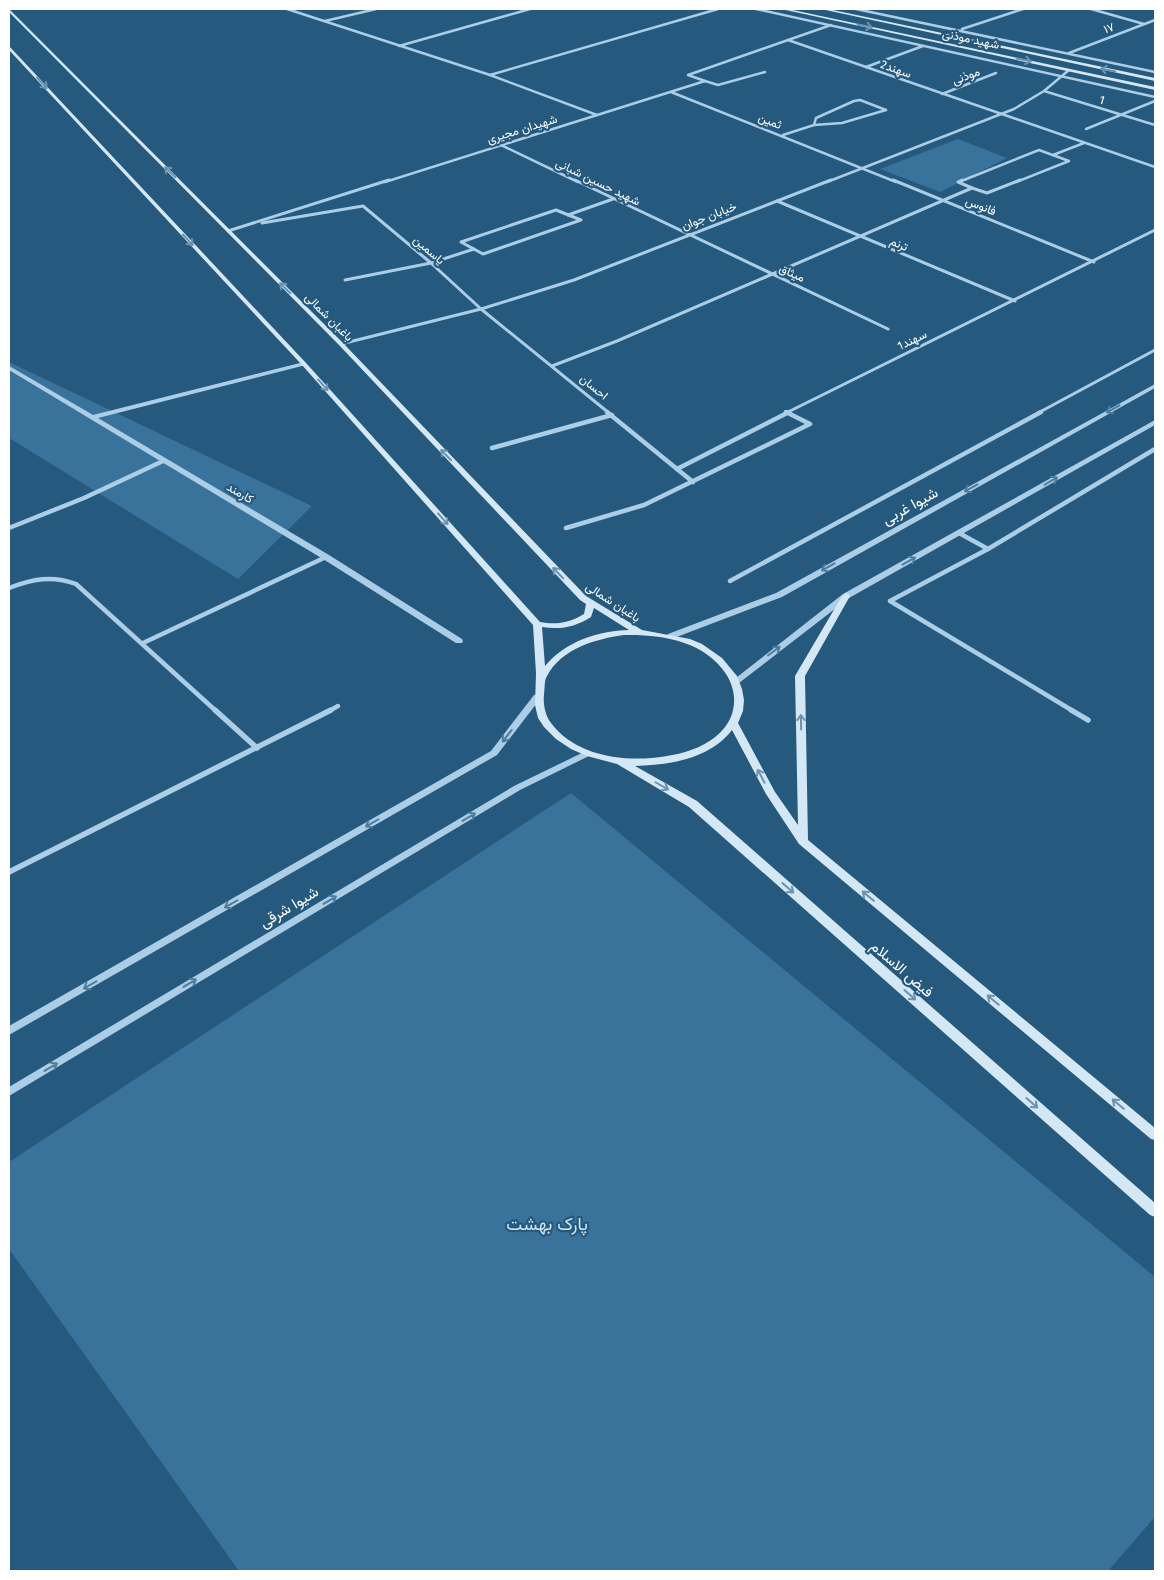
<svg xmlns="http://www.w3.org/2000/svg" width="1164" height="1580" font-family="'Fira Sans',Vazirmatn,sans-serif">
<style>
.green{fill:#39739c}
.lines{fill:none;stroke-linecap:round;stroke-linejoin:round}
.minor-far3{stroke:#abcee6;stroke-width:2.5}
.minor-far2{stroke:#abcee6;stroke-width:3}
.minor-far1{stroke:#abcee6;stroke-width:4.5}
.minor{stroke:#abcee6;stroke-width:5.5}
.tertiary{fill:#abcee6;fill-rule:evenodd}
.secondary{fill:#d4e7f5;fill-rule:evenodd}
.oneway{stroke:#6b92ae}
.oneway2{stroke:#4d7c9d}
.labels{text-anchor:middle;stroke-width:4.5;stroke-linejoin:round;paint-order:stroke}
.far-street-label{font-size:12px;fill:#fff;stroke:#25597e}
.street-label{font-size:15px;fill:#fff;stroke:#25597e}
.near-park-label{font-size:18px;fill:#cee5f5;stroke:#25597e}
</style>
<rect width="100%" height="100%" fill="#25597e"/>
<!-- green -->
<g class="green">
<path d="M 958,139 L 1007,158 L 940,192 L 880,169 Z"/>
<path d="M 9,362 L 312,506 L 238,579 L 9,438 Z"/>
<path d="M 571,793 L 1155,1277 L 1155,1517 L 1108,1571 L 239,1571 L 9,1249 L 9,1162 Z"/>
</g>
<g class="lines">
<!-- minor-far3 -->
<g class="minor-far3">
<path d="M 287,9 L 490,75 L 597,115"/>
<path d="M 756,9 L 1155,97"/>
<path d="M 856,9 L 1155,72"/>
<path d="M 1091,9 L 1144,24"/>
<path d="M 325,21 L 376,9"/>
<path d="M 962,29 L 1023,9"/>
<path d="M 788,40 L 1155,167"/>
<path d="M 399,46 L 530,9"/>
<path d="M 1069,53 L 1155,20"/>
<path d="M 866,67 L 923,46"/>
<path d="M 490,75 L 718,9"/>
<path d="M 705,81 L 718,85 L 765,72"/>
<path d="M 1044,91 L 1155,125"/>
<path d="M 671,92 L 896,182"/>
<path d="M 942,94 L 996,73"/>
<path d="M 814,125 L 816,118 L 854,101 L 860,100 L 886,110"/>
<path d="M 1086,129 L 1155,101"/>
<path d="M 783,135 L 814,125 L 842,123 L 886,110"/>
<path d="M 501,145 L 578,182"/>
<path d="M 1053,155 L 1084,143"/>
<path d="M 385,182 L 705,81 L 688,75 L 831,25"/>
<path d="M 827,182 L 1014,109 L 1044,91 L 1069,70"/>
<path d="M 959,182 L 1039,150 L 1069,161 L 1016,182"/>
</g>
<!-- minor-far2 -->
<g class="minor-far2">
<path d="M 575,180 L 888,329"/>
<path d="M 893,180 L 1094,262"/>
<path d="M 962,180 L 958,182 L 972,188"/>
<path d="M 972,188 L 987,193 L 1020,180"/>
<path d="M 777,201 L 1015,301"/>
<path d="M 556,210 L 581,220 L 483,254 L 461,242 Z"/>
<path d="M 568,215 L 613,199"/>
<path d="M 262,223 L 363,206 L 431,263 L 481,309 L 609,413"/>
<path d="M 228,231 L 389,180"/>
<path d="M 345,280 L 431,263 L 474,249"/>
<path d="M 341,344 L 481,309 L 574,280 L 831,180"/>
<path d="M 552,366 L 617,341 L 972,188"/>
<path d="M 786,412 L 789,413"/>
<path d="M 786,413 L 1155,230"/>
<path d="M 1038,413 L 1155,350"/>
</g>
<!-- minor-far1 -->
<g class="minor-far1">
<path d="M 607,412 L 693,482"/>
<path d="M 492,448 L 612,415"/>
<path d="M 677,469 L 789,412"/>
<path d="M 9,528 L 84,498 L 163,461"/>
<path d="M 566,528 L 644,505 L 810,424 L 786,412"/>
<path d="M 959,533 L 988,549 L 890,601 L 1073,711"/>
<path d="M 988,549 L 1155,449"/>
<path d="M 730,581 L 1041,412"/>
<path d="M 9,588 C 32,579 52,575 76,584 L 216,711"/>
<path d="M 143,643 L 326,557"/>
<path d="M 329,711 L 338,706"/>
</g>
<!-- minor -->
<g class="minor">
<path d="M 215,710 L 257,748"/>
<path d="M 1071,710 L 1088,720"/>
<path d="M 9,872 L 331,710"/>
</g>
<!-- tertiary -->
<g class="tertiary">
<path d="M 304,362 L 306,363 L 306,365 L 98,418 L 329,555 L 462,639 L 463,641 L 462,643 L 456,643 L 323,559 L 9,370 L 9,366 L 11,367 L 93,415 Z"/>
<path d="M 1155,384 L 1155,388 L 782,597 L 674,638 L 668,638 L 667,636 L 668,634 L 776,593 Z"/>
<path d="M 1155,420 L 1155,425 L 849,598 L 739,683 L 736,684 L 732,681 L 843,594 Z"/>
<path d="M 537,694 L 541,697 L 540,699 L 497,755 L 9,1035 L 9,1026 L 491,751 L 534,695 Z"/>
<path d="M 588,750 L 592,753 L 591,755 L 520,790 L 9,1096 L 9,1087 L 514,786 Z"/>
</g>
<!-- secondary -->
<g class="secondary">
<path d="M 9,9 L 343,343 L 586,596 L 642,630 L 690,639 L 702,644 L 722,658 L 737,676 L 742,689 L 744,700 L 743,711 L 738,723 L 775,792 L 798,825 L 795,676 L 842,596 L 846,593 L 849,594 L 850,596 L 805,676 L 808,840 L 1155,1128 L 1155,1140 L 1151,1139 L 799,844 L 766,794 L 732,730 C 710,759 669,765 635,766 L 697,801 L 1155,1203 L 1155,1217 L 1150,1215 L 689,807 L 617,764 L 587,756 L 571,749 L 556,739 L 544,727 L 538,718 L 535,705 L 536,673 L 533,625 L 302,365 L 9,50 L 9,46 L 306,363 L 540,622 C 557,625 569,623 584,614 L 586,604 L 580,600 L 339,345 L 9,12 ZM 594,608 L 629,630 C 598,631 566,641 545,666 L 542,627 C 561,630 575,627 591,617 ZM 624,635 C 661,634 705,641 726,674 C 733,685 736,698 733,710 C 729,730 709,744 691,750 C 648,765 580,763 551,723 C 545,715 543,704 544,694 C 545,689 544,680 547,676 C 562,648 596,639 624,635 Z"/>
<path d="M 781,9 L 788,9 L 1155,87 L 1155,90 Z"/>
<path d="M 821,9 L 828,9 L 1155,78 L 1155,81 Z"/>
</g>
</g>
<!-- one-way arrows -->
<defs><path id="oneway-shaft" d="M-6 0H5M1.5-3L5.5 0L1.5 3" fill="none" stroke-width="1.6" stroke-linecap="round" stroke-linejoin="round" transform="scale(1.25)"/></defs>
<g class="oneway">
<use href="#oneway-shaft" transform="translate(865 26) rotate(12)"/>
<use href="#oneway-shaft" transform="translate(1024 60) rotate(12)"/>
<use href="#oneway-shaft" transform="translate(1108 70) rotate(-168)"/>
<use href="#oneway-shaft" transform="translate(42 83) rotate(47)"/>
<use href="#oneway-shaft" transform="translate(170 172) rotate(-135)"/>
<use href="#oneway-shaft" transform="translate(188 240) rotate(47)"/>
<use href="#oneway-shaft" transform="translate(285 288) rotate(-135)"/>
<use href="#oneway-shaft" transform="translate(323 385) rotate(48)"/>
<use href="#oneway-shaft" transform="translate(446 455) rotate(-134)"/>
<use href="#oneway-shaft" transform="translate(443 519) rotate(48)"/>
<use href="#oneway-shaft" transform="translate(558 573) rotate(-134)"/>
<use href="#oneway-shaft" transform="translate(801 722) rotate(-91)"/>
<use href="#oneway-shaft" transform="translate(761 776) rotate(-118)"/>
<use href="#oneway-shaft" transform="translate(662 786) rotate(30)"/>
<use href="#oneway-shaft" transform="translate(788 888) rotate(41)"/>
<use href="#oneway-shaft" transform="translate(868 896) rotate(-140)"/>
<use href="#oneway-shaft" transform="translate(910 995) rotate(41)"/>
<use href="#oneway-shaft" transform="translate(993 1000) rotate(-140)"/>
<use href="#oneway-shaft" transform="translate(1032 1103) rotate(41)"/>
<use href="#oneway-shaft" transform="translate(1118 1104) rotate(-140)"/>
</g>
<g class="oneway2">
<use href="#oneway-shaft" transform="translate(1113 409) rotate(151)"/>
<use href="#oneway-shaft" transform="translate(1051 481) rotate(-30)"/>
<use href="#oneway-shaft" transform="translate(971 488) rotate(151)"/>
<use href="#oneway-shaft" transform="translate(909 561) rotate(-29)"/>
<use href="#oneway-shaft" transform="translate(828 567) rotate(151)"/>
<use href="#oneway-shaft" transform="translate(774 651) rotate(-37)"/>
<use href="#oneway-shaft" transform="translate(507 736) rotate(128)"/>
<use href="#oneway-shaft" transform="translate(469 817) rotate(-31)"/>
<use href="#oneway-shaft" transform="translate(372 823) rotate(150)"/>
<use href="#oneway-shaft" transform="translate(330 900) rotate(-31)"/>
<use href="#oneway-shaft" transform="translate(231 904) rotate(150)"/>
<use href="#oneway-shaft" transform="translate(190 983) rotate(-31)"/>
<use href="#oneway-shaft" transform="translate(90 985) rotate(150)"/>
<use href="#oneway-shaft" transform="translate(51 1067) rotate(-31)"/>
</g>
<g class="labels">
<!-- far-street labels -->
<g class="far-street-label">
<text transform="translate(1109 28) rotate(-21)" y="4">۱۷</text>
<text transform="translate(971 39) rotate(12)" y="4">شهید موذنی</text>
<text transform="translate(896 69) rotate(19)" y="4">2سهند</text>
<text transform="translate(966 76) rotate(-21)" y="4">موذنی</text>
<text transform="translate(1102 100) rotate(17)" y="4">1</text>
<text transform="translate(770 121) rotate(22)" y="4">ثمین</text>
<text transform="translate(522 129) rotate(-17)" y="4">شهیدان مجیری</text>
<text transform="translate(598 182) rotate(26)" y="4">شهید حسین شبانی</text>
<text transform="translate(981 206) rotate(22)" y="4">فانوس</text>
<text transform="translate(709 216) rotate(-21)" y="4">خیابان جوان</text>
<text transform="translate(899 244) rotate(23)" y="4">ترنم</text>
<text transform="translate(429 250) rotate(41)" y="4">یاسمین</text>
<text transform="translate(792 273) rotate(25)" y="4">میثاق</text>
<text transform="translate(329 317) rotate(45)" y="4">باغبان شمالی</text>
<text transform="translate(912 340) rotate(-26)" y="4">1سهند</text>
<text transform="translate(594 387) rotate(39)" y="4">احسان</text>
<text transform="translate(240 493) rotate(30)" y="4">کارمند</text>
<text transform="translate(613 602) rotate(33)" y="4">باغبان شمالی</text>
</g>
<!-- street labels -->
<g class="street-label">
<text transform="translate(910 506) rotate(-29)" y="5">شیوا غربی</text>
<text transform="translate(289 907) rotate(-31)" y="5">شیوا شرقی</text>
<text transform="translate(902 969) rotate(41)" y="5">فیض الاسلام</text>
</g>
<!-- near-park labels -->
<g class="near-park-label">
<text x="547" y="1230">پارک بهشت</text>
</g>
</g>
<!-- border -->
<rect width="1164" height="1580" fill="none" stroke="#ffffff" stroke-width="20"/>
</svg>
